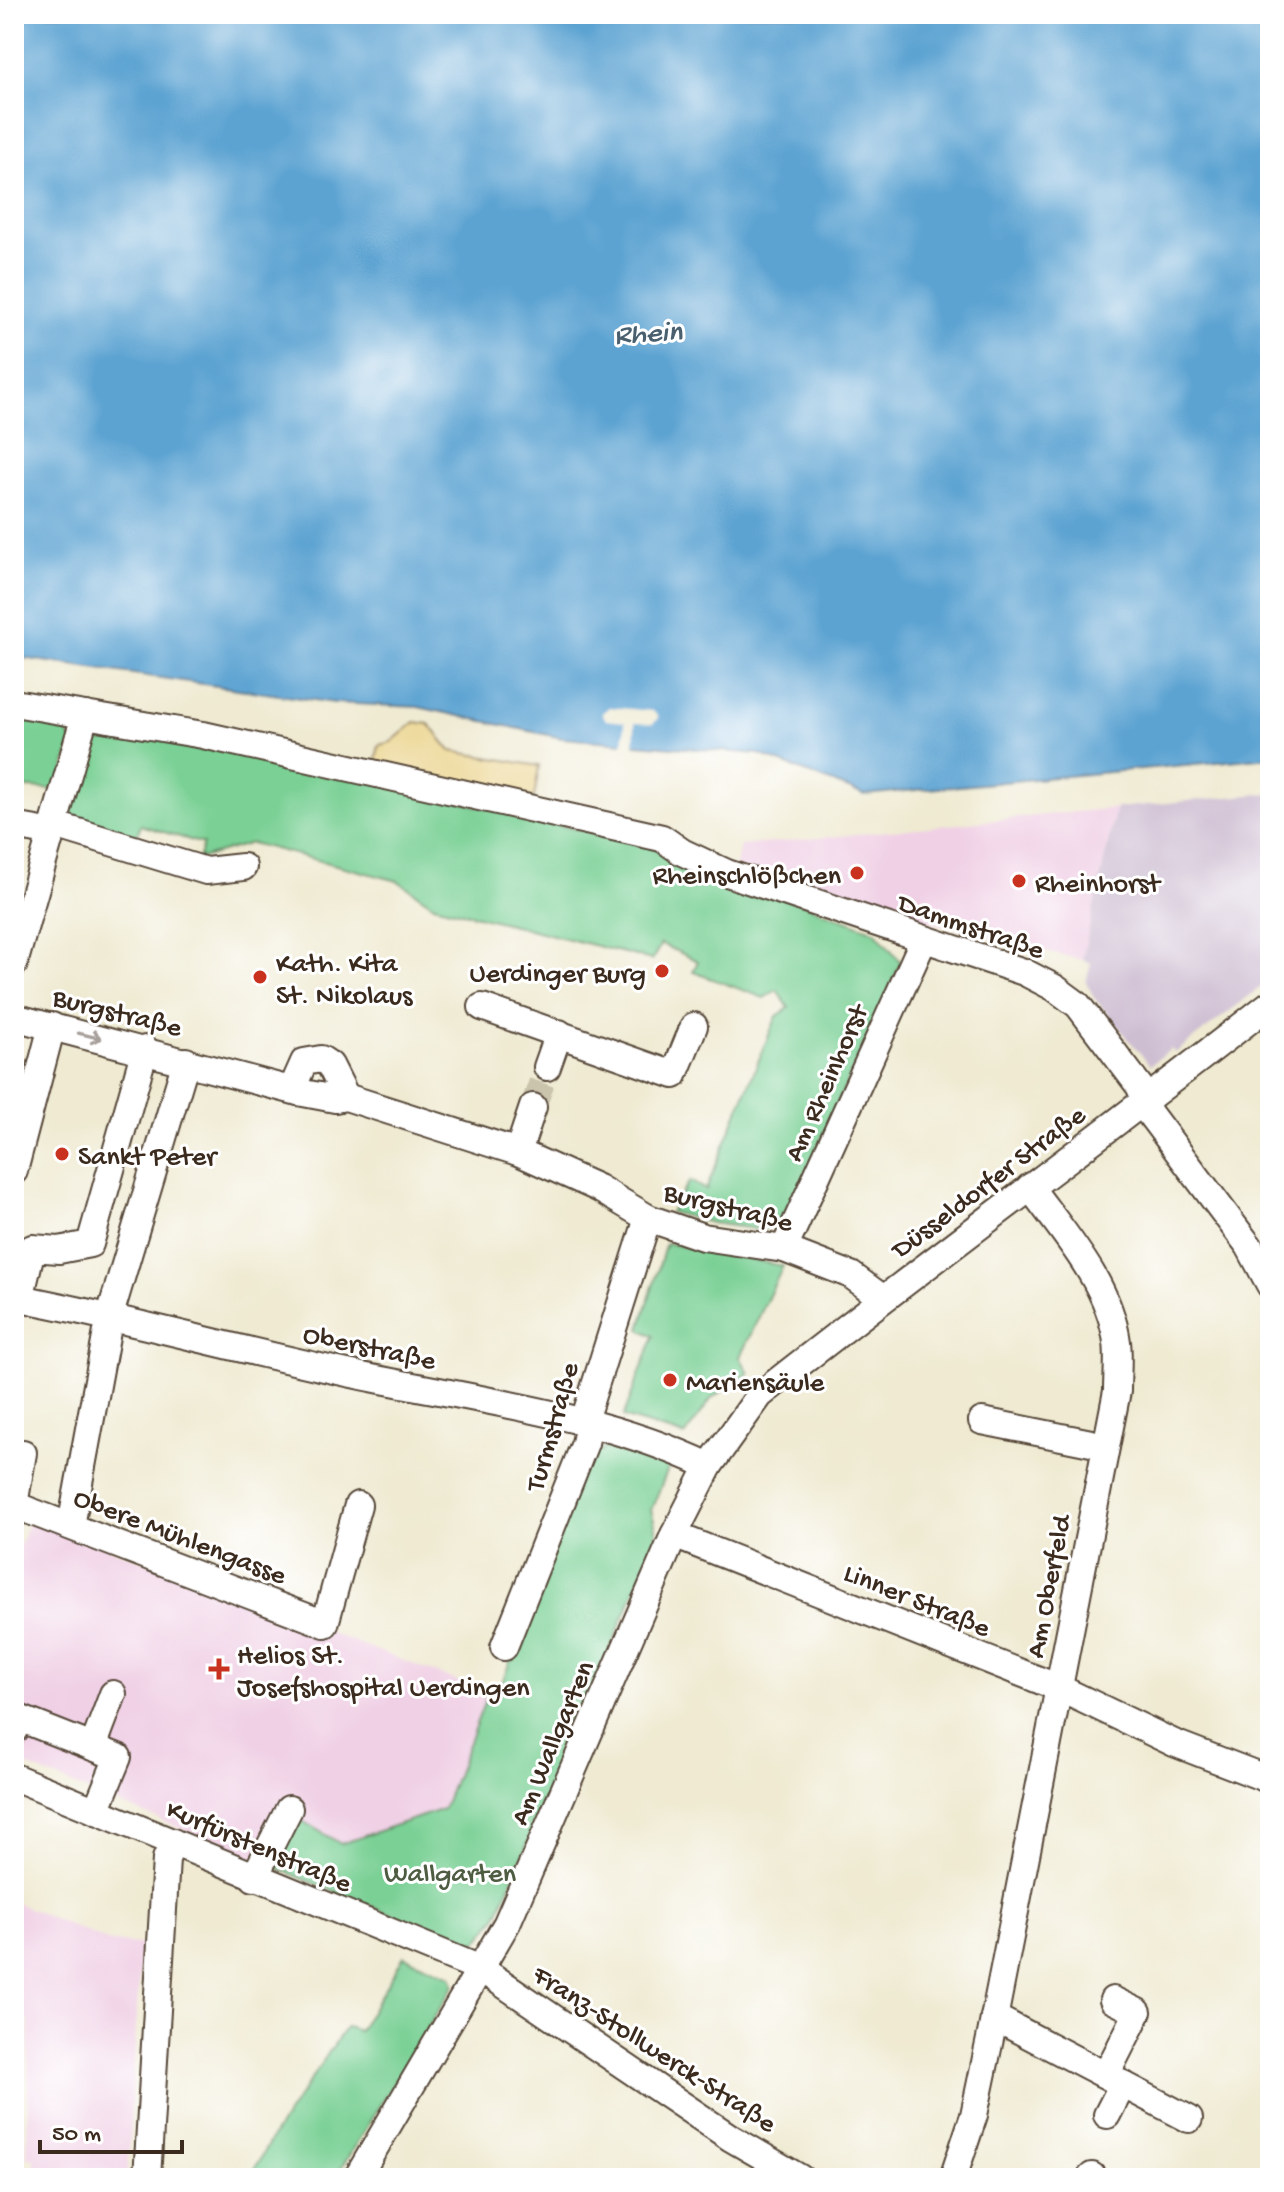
<svg xmlns="http://www.w3.org/2000/svg" width="1284" height="2192" font-family="'Gochi Hand',sans-serif">
<style>
.built{fill:#f0d0e5}
.industrial{fill:#cebed2}
.green{fill:#7ad095;stroke:#5a7d5a;stroke-width:2}
.sand{fill:#eeda9e;stroke:#94825e;stroke-width:2}
.water{fill:#5ca3d2;stroke:#4c6678;stroke-width:2}
.pier{fill:#efead1}
.lines{fill:none;stroke-linecap:round;stroke-linejoin:round}
.minor-tunnel{stroke:#cbc4ad;stroke-width:26;stroke-dasharray:26 13;stroke-linecap:butt}
.minor-casing{stroke:#564739;stroke-width:30}
.minor{stroke:#fff;stroke-width:26}
.oneway{stroke:#a79f9a}
.poi-dot{fill:#c8321e;stroke:#fff;stroke-width:3}
.labels{text-anchor:middle;stroke-width:6;stroke-linejoin:round;paint-order:stroke}
.poi-label{font-size:28px;fill:#3b2a1e;stroke:#fff;text-anchor:start}
.street-label{font-size:28px;fill:#3b2a1e;stroke:#fff}
.park-label{font-size:28px;fill:#4e5c42;stroke:#fff}
.water-label{font-size:30px;font-style:italic;fill:#4a606f;stroke:#fff}
</style>
<rect width="100%" height="100%" fill="#fff"/>
<filter id="ink" filterUnits="userSpaceOnUse"><feTurbulence type="fractalNoise" baseFrequency=".0125" numOctaves="2"/><feDisplacementMap in="SourceGraphic" scale="16" xChannelSelector="R" yChannelSelector="G"/><feConvolveMatrix kernelMatrix="1 2 1 2 8 2 1 2 1" color-interpolation-filters="sRGB"/></filter>
<filter id="wash" filterUnits="userSpaceOnUse"><feTurbulence type="fractalNoise" baseFrequency=".006" numOctaves="4" result="noise"/><feDisplacementMap in="SourceGraphic" scale="32" xChannelSelector="R" yChannelSelector="G"/><feGaussianBlur stdDeviation="1.8" result="paint"/><feColorMatrix in="noise" values="0 0 0 0 0 0 0 0 0 0 0 0 0 0 0 0 0 1.4 0 .05"/><feComposite in="paint" operator="in"/></filter>
<g filter="url(#wash)">
<rect width="100%" height="100%" fill="#efead1"/>
<!-- built -->
<g class="built">
<path d="M 1116,808 L 1082,960 L 842,901 L 736,866 L 740,846 Z"/>
<path d="M 30,1518 L 488,1693 L 442,1809 L 341,1844 L 297,1818 L 271,1865 L 14,1761 L 14,1561 Z"/>
<path d="M 14,1902 L 110,1942 L 141,1944 L 127,2178 L 34,2178 L 35,2158 L 27,2157 L 29,2020 L 14,2018 Z"/>
</g>
<!-- industrial -->
<path class="industrial" d="M 1270,793 L 1270,980 L 1175,1053 L 1171,1049 L 1150,1065 L 1095,999 L 1086,982 L 1091,963 L 1082,960 L 1116,808 Z"/>
<!-- green -->
<g class="green">
<path d="M 14,711 L 64,724 L 72,742 L 58,790 L 14,787 Z"/>
<path d="M 112,730 L 179,736 L 653,847 L 875,931 L 901,962 L 785,1220 L 762,1230 L 711,1223 L 670,1212 L 690,1181 L 706,1190 L 771,1030 L 777,1016 L 789,1008 L 777,990 L 764,998 L 693,972 L 698,961 L 661,944 L 652,960 L 434,905 L 398,881 L 251,843 L 198,859 L 203,844 L 141,825 L 135,840 L 70,815 L 87,746 L 94,747 Z"/>
<path d="M 666,1243 L 783,1266 L 740,1357 L 749,1373 L 712,1398 L 685,1436 L 623,1417 L 654,1336 L 640,1329 Z"/>
<path d="M 604,1447 L 669,1467 L 651,1510 L 657,1532 L 655,1543 L 496,1918 L 479,1940 L 470,1946 L 271,1866 L 297,1818 L 341,1844 L 443,1809 L 488,1693 L 497,1696 L 585,1462 L 591,1464 L 597,1449 L 603,1451 Z"/>
<path d="M 404,1956 L 451,1976 L 454,1985 L 335,2178 L 249,2178 L 275,2132 L 346,2027 L 359,2031 Z"/>
</g>
<!-- sand -->
<path class="sand" d="M 415,722 L 429,724 L 451,751 L 539,766 L 534,798 L 375,765 L 379,745 L 391,742 Z"/>
<!-- water -->
<path class="water" d="M 14,14 L 1270,14 L 1270,757 L 864,795 L 759,754 L 562,738 L 418,707 L 335,703 L 14,657 Z"/>
<!-- pier -->
<path class="pier" d="M 609,707 L 653,711 L 659,718 L 652,724 L 635,723 L 634,748 L 623,747 L 625,722 L 606,720 L 602,713 Z"/>
</g>
<g filter="url(#ink)">
<g class="lines">
<!-- minor-tunnel -->
<path class="minor-tunnel" d="M 533,1107 L 547,1067"/>
<!-- minor casing -->
<g class="minor-casing">
<g id="minor">
<path d="M 14,703 L 203,735 L 662,838 L 682,852 L 727,873 L 1024,972 L 1055,988 L 1078,1005 L 1140,1087 L 1149,1113 L 1249,1246 L 1270,1285"/>
<path d="M 55,825 L 206,871 L 243,867"/>
<path d="M 14,826 L 53,833"/>
<path d="M 14,964 L 85,715"/>
<path d="M 482,1007 L 674,1075 L 694,1026"/>
<path d="M 14,1017 L 298,1092 L 335,1099 L 346,1097 L 518,1152 L 598,1188 L 648,1218 L 703,1237 L 784,1249 L 851,1275 L 882,1298"/>
<path d="M 547,1067 L 559,1033"/>
<path d="M 298,1092 L 296,1080 L 304,1062 L 321,1059 L 330,1065 L 346,1097"/>
<path d="M 518,1152 L 533,1107"/>
<path d="M 14,1171 L 52,1026"/>
<path d="M 784,1249 L 923,941"/>
<path d="M 14,1297 C 129,1319 242,1351 357,1375 C 471,1399 603,1415 709,1466"/>
<path d="M 20,1299 L 32,1248 L 59,1250 L 90,1244 L 145,1049"/>
<path d="M 982,1421 L 1106,1446"/>
<path d="M 14,1505 L 325,1624 L 358,1505"/>
<path d="M 14,1505 L 23,1453"/>
<path d="M 71,1526 L 110,1315 L 186,1061"/>
<path d="M 674,1535 L 1059,1688 L 1174,1743 L 1270,1780"/>
<path d="M 504,1647 L 585,1443 L 589,1424 L 587,1411 L 648,1218"/>
<path d="M 14,1730 L 19,1718 L 118,1757 L 96,1811"/>
<path d="M 93,1747 L 113,1694"/>
<path d="M 14,1777 L 481,1969 L 731,2138 L 800,2178"/>
<path d="M 254,1878 L 289,1809"/>
<path d="M 994,2017 L 1189,2119"/>
<path d="M 1106,2075 L 1138,2012 L 1113,2000"/>
<path d="M 1107,2115 L 1123,2084"/>
<path d="M 147,2178 L 166,1859 L 173,1842"/>
<path d="M 357,2178 L 507,1923 L 674,1535 L 709,1466 L 760,1395 C 928,1262 1102,1136 1270,1004"/>
<path d="M 953,2178 L 974,2115 L 991,2034 L 1117,1391 C 1117,1375 1119,1358 1117,1342 C 1109,1283 1064,1234 1030,1187"/>
<path d="M 1090,2178 L 1092,2176"/>
</g>
</g>
<!-- minor -->
<use href="#minor" class="minor"/>
</g>
<!-- one-way arrows -->
<defs><path id="oneway-shaft" d="M-6 0H5M1.5-3L5.5 0L1.5 3" fill="none" stroke-width="1.6" stroke-linecap="round" stroke-linejoin="round" transform="scale(2)"/></defs>
<use class="oneway" href="#oneway-shaft" transform="translate(90 1036) rotate(14)"/>
</g>
<!-- markers -->
<g class="poi-dot">
<circle cx="857" cy="873" r="8"/>
<circle cx="1019" cy="881" r="8"/>
<circle cx="662" cy="971" r="8"/>
<circle cx="260" cy="977" r="8"/>
<circle cx="62" cy="1154" r="8"/>
<circle cx="670" cy="1380" r="8"/>
<path d="M215 1657h8v8h8v8h-8v8h-8v-8h-8v-8h8z"/>
</g>
<g class="labels">
<!-- poi labels -->
<g class="poi-label">
<text x="841" y="883" text-anchor="end">Rheinschlößchen</text>
<text x="1035" y="891">Rheinhorst</text>
<text x="276" y="971">Kath. Kita<tspan x="276" dy="32">St. Nikolaus</tspan></text>
<text x="646" y="981" text-anchor="end">Uerdinger Burg</text>
<text x="78" y="1164">Sankt Peter</text>
<text x="686" y="1390">Mariensäule</text>
<text x="237" y="1663">Helios St.<tspan x="237" dy="32">Josefshospital Uerdingen</tspan></text>
</g>
<!-- street labels -->
<g class="street-label">
<text transform="translate(972 924) rotate(19)" y="10">Dammstraße</text>
<text transform="translate(118 1010) rotate(14)" y="10">Burgstraße</text>
<text transform="translate(824 1082) rotate(-66)" y="10">Am Rheinhorst</text>
<text transform="translate(987 1180) rotate(-37)" y="10">Düsseldorfer Straße</text>
<text transform="translate(729 1205) rotate(14)" y="10">Burgstraße</text>
<text transform="translate(370 1345) rotate(12)" y="10">Oberstraße</text>
<text transform="translate(550 1426) rotate(-74)" y="10">Turmstraße</text>
<text transform="translate(181 1534) rotate(21)" y="10">Obere Mühlengasse</text>
<text transform="translate(1046 1586) rotate(-79)" y="10">Am Oberfeld</text>
<text transform="translate(918 1598) rotate(22)" y="10">Linner Straße</text>
<text transform="translate(550 1742) rotate(-67)" y="10">Am Wallgarten</text>
<text transform="translate(260 1844) rotate(23)" y="10">Kurfürstenstraße</text>
<text transform="translate(656 2047) rotate(33)" y="10">Franz-Stollwerck-Straße</text>
</g>
<!-- park labels -->
<g class="park-label">
<text x="450" y="1881">Wallgarten</text>
</g>
<!-- water labels -->
<g class="water-label">
<text transform="translate(648 331) rotate(-3)" y="10">Rhein</text>
</g>
</g>
<!-- margin -->
<rect width="1284" height="2192" fill="none" stroke="#fff" stroke-width="48"/>
<!-- scale -->
<path d="M40 2140v12h142v-12" fill="none" stroke="#3b2a1e" stroke-width="4"/>
<text x="52" y="2140" font-size="24" fill="#3b2a1e" stroke="#ffffff" stroke-width="6" paint-order="stroke">50 m</text>
</svg>
